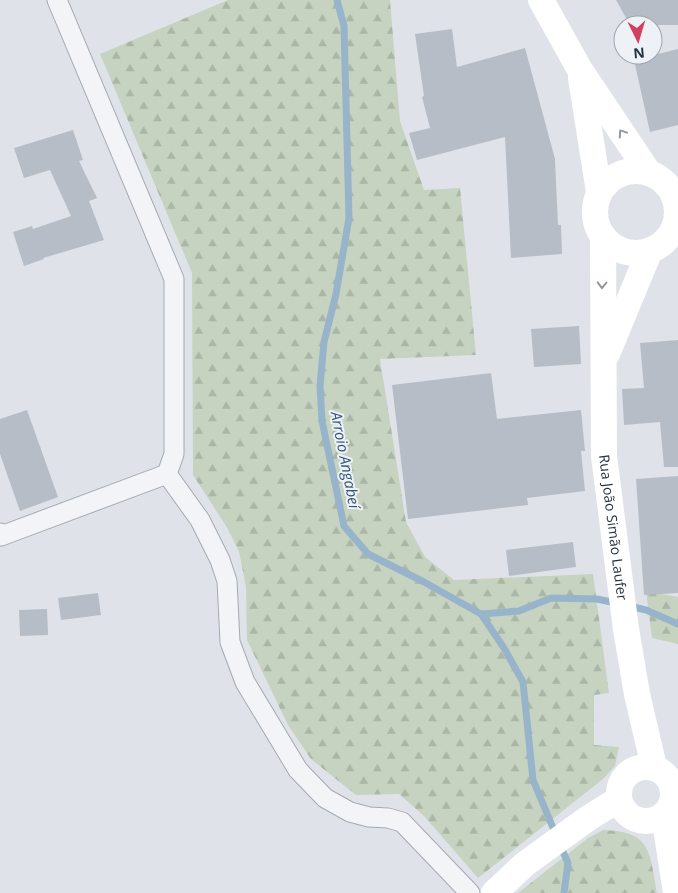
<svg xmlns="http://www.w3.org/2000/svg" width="678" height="893" font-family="'Open Sans',sans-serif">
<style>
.forest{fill:url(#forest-firs)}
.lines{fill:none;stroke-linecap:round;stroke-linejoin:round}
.stream{stroke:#98b4ca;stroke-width:7}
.building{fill:#b6bdc6}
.street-casing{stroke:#a4aab3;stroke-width:21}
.street{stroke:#f2f4f7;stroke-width:19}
.secondary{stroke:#fff;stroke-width:26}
.oneway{stroke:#9398a0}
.labels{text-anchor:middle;stroke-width:4;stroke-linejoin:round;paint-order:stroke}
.street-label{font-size:14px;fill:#273240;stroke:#eef2f6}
.water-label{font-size:15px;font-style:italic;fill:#305376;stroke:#eef2f6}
</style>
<defs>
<pattern id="forest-firs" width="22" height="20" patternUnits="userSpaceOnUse" patternTransform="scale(1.25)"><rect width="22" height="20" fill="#c6d3c0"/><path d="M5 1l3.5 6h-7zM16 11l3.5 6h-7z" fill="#aab6a6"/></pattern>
</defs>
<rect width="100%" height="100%" fill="#dfe3e9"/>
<!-- forest -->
<g class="forest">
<path d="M 228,0 L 390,0 L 400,121 L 424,190 L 460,188 L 476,355 L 380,359 L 406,522 L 425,557 L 454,580 L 593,574 L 609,693 L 594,695 L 594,745 L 619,747 L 615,766 L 603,779 L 478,878 L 424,816 L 399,794 L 356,795 L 311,759 L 288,725 L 247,640 L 246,587 L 239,552 L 228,529 L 193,475 L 192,273 L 100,54 Z"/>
<path d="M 646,591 L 678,597 L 678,644 L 652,638 Z"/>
<path d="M 603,830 C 651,831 650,852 657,893 L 518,893 L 588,838 Z"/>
</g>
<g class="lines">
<!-- stream -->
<g class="stream">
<path d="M 337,0 L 344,26 L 349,218 L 336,294 L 324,342 L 320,386 L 322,421 L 344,526 L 368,554 L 424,582 L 481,614 L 504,648 L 523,682 L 533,780 L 556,835"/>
<path d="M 629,606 L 646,610 L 678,624"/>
<path d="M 481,614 L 519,611 L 551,598 L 597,599 L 616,603"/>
<path d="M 560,845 L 568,863 L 564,893"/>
</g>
</g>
<!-- building -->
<g class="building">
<path d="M 616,0 L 678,0 L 678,25 L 630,25 Z"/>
<path d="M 452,29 L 457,67 L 525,48 L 555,159 L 558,225 L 561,225 L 562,254 L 511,258 L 505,137 L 417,160 L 409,133 L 430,128 L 422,97 L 424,96 L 415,34 Z"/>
<path d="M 678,49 L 678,125 L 650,132 L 634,60 Z"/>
<path d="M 73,130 L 83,160 L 79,161 L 97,198 L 89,201 L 104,240 L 43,258 L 44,259 L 24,266 L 13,232 L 32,226 L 33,229 L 71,216 L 50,170 L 24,178 L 14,148 Z"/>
<path d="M 579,326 L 581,364 L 534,367 L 531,329 Z"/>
<path d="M 678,340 L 678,467 L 664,467 L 660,422 L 624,425 L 622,389 L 644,388 L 640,343 Z"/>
<path d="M 491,373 L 497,419 L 581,410 L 585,451 L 581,451 L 585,491 L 527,498 L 528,505 L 408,519 L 392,385 Z"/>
<path d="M 27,410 L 58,497 L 20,511 L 0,454 L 0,419 Z"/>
<path d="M 678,476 L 678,593 L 644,595 L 636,479 Z"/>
<path d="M 573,542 L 576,567 L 509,576 L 506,550 Z"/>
<path d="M 98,593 L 101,615 L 61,620 L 58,598 Z"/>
<path d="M 47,609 L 48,635 L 20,636 L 19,610 Z"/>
</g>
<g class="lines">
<!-- street casing -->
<g class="street-casing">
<g id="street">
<path d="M 167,474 L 200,520 L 220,560 L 227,581 L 230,642 L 245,682 L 298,770 L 325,798 L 350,812 L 369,817 L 388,818 L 402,822 L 470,893"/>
<path d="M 0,533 L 1,536 L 167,474 L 174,454 L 174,279 L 57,0"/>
</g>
</g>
<!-- street -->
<use href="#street" class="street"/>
<!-- secondary -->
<g class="secondary">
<path d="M 541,0 L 580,70 L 649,173"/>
<path d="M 581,78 L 599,192"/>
<circle cx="636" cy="212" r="41"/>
<path id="s1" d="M 603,236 L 604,456 L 626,629 L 637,694 L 654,767"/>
<path d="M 607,354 L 650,250"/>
<circle cx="646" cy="794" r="27"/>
<path d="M 664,815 L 676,893"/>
<path d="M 494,893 L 525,864 L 587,819 L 619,799"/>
</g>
</g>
<!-- one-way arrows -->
<defs><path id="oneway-chevron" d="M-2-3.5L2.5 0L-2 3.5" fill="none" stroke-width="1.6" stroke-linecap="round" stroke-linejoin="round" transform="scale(1.25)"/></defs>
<g class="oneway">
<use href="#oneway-chevron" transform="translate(622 133) rotate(-124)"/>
<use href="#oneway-chevron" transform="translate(602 285) rotate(91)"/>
</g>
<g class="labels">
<!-- street labels -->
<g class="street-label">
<text dy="5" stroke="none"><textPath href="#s1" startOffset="292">Rua João Simão Laufer</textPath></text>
</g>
<!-- water labels -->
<g class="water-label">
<text transform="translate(345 460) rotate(79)" y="5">Arroio Angabeí</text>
</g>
</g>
<!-- north arrow -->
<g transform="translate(638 40) rotate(175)"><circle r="24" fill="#eef2f6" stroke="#9ea5ad"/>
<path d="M0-4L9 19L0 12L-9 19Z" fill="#d33f5e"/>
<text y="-8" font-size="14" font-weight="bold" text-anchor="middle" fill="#273240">N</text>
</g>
</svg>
